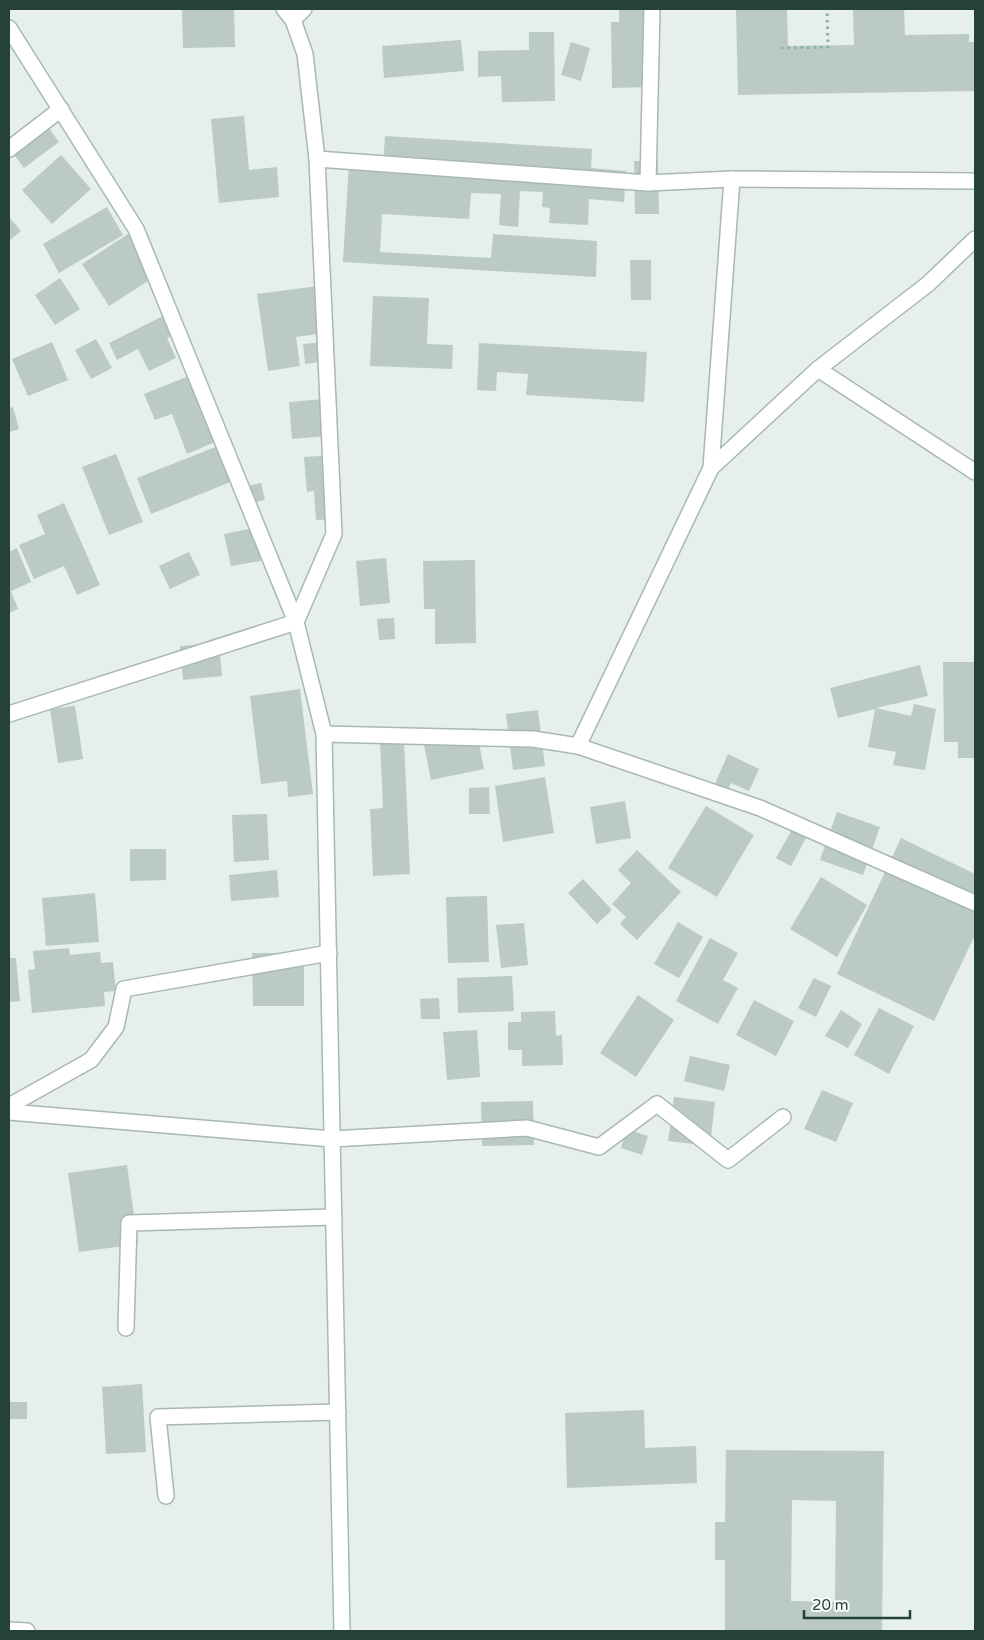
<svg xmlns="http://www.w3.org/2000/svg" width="984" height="1640" font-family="'Varela Round',sans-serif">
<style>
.building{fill:#bbcac4;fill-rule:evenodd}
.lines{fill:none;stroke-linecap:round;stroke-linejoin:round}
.service-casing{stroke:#a8b8b2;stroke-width:18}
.minor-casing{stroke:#a8b8b2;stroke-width:18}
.secondary-casing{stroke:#a4bbb3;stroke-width:18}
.path{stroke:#86b3a5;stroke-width:3;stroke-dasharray:2.5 4;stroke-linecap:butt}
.service{stroke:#fff;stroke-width:15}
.minor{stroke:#fff;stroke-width:15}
.secondary{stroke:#fff;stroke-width:15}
</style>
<rect width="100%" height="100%" fill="#e6efeb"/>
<!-- building -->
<g class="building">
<path d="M 182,9 L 234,9 L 235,47 L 183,48 Z"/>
<path d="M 619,9 L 646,9 L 648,87 L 612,88 L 611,22 L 619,22 Z"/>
<path d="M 736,9 L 787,9 L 788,46 L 854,45 L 853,9 L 904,9 L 905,35 L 969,34 L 969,42 L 975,42 L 975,91 L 738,95 Z"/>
<path d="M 529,32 L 554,32 L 555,101 L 502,102 L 501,76 L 478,77 L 478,51 L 529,50 Z"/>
<path d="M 461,40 L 464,71 L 384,78 L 382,46 Z"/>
<path d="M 571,42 L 590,48 L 581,81 L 561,75 Z"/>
<path d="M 244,116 L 249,170 L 277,167 L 279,197 L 219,203 L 211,119 Z"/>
<path d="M 42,119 L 59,142 L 24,168 L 9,148 Z"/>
<path d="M 385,136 L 592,149 L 591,168 L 626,171 L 624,202 L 589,199 L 588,225 L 549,223 L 550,208 L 542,207 L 543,192 L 520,191 L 518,227 L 499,225 L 501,194 L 471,193 L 469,219 L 382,214 L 380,252 L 491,258 L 493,234 L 597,241 L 596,277 L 343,262 L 349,164 L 383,166 Z"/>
<path d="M 61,155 L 91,189 L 52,224 L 22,190 Z"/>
<path d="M 634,161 L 658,161 L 659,214 L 635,214 Z"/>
<path d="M 107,207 L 123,235 L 59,273 L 43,244 Z"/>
<path d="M 9,217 L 21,231 L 9,241 Z"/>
<path d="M 131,232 L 159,274 L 109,306 L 82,264 Z"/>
<path d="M 630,260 L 651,260 L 651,300 L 631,300 Z"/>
<path d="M 60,278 L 80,309 L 55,325 L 35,295 Z"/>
<path d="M 318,286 L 325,333 L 296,337 L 300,366 L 268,371 L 257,294 Z"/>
<path d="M 373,296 L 429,298 L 427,344 L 453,345 L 452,369 L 370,366 Z"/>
<path d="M 171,312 L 181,331 L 167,338 L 176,358 L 149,371 L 138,349 L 117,360 L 109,343 Z"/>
<path d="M 96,339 L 112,368 L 91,379 L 75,350 Z"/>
<path d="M 52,342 L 68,380 L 28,396 L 12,359 Z"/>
<path d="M 324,342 L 327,361 L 305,364 L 303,344 Z"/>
<path d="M 479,343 L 647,352 L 644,402 L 526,395 L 528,374 L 497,372 L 496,391 L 477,390 Z"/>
<path d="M 194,374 L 222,439 L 187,454 L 172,414 L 155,420 L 144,394 Z"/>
<path d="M 324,399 L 327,436 L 292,439 L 289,402 Z"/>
<path d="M 13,407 L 19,429 L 9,432 L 9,408 Z"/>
<path d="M 223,444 L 238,479 L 151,514 L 137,478 Z"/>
<path d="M 116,454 L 143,522 L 109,535 L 82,467 Z"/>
<path d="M 334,455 L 339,519 L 316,520 L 314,491 L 307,492 L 304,457 Z"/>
<path d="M 261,483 L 265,500 L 246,504 L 243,487 Z"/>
<path d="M 64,503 L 100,585 L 77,595 L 64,566 L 34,579 L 19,545 L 45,534 L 37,515 Z"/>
<path d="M 254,528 L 261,561 L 231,566 L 224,534 Z"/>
<path d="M 17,548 L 31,582 L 11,591 L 18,609 L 9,613 L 9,552 Z"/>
<path d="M 189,552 L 200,575 L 170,589 L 159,566 Z"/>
<path d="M 386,558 L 390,603 L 360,606 L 356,561 Z"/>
<path d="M 475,560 L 476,643 L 435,644 L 435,609 L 424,609 L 423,561 Z"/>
<path d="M 394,618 L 395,639 L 379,640 L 377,619 Z"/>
<path d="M 219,643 L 222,676 L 183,680 L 180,646 Z"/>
<path d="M 943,662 L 975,662 L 975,758 L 958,758 L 958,742 L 944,742 Z"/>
<path d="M 920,665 L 928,696 L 876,708 L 911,716 L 914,704 L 936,709 L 925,770 L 893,765 L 896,752 L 868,747 L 875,709 L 838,718 L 830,688 Z"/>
<path d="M 300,689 L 313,794 L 288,797 L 287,781 L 261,784 L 250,696 Z"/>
<path d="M 75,706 L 83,759 L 58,763 L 50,709 Z"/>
<path d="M 538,710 L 545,766 L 513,770 L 506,714 Z"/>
<path d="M 476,728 L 484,769 L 431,780 L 423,740 Z"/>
<path d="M 404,740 L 410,874 L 373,876 L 370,809 L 383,808 L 380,741 Z"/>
<path d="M 728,754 L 759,769 L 749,791 L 731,783 L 721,803 L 709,797 Z"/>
<path d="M 545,777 L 554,833 L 503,842 L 495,786 Z"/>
<path d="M 489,787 L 490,814 L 469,814 L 469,788 Z"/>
<path d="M 625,801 L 631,838 L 596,844 L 590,807 Z"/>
<path d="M 706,806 L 754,835 L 717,897 L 668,868 Z"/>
<path d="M 837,812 L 880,827 L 863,875 L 820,860 Z"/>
<path d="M 267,814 L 269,860 L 234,862 L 232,815 Z"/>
<path d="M 794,826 L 808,834 L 791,866 L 776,858 Z"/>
<path d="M 901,838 L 975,874 L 975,935 L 934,1021 L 837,974 Z"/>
<path d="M 130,849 L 166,849 L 166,880 L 130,881 Z"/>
<path d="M 637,850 L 681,892 L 637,940 L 620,924 L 626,917 L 612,904 L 631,883 L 618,870 Z"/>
<path d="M 277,870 L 279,897 L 231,901 L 229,875 Z"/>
<path d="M 821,877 L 867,905 L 837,957 L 790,929 Z"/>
<path d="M 583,879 L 612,910 L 597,924 L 568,893 Z"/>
<path d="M 95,893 L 99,942 L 46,946 L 42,898 Z"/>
<path d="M 487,896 L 489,962 L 448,963 L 446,897 Z"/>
<path d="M 678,922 L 703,937 L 679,978 L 654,964 Z"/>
<path d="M 524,923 L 528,965 L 501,968 L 496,925 Z"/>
<path d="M 710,938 L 738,953 L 723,980 L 738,988 L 718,1024 L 676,1001 Z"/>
<path d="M 69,948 L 70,955 L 100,952 L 101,963 L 113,962 L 116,991 L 104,992 L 105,1006 L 32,1013 L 28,970 L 35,969 L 33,951 Z"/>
<path d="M 252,953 L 304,953 L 304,1006 L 253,1006 Z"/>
<path d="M 9,958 L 16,958 L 20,1001 L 9,1002 Z"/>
<path d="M 512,976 L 514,1011 L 458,1013 L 457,978 Z"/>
<path d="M 814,978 L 831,986 L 816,1017 L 798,1008 Z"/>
<path d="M 638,995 L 674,1020 L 636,1077 L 600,1053 Z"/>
<path d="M 439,998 L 440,1019 L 421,1019 L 420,999 Z"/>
<path d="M 754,1000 L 794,1021 L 776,1056 L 736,1035 Z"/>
<path d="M 879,1008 L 914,1026 L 889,1074 L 854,1055 Z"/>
<path d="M 841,1010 L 862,1024 L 848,1048 L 825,1036 Z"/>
<path d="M 555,1011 L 556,1036 L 562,1035 L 563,1065 L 522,1066 L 522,1050 L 508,1050 L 508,1022 L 521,1022 L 521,1012 Z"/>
<path d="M 477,1030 L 480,1077 L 447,1080 L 443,1032 Z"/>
<path d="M 690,1056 L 730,1065 L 724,1091 L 684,1081 Z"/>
<path d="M 822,1090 L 853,1103 L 836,1142 L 804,1129 Z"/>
<path d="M 674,1097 L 715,1102 L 710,1146 L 668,1141 Z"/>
<path d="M 533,1101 L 534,1145 L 482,1146 L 481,1102 Z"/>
<path d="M 627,1129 L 648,1136 L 642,1155 L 621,1148 Z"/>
<path d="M 127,1165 L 138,1244 L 79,1252 L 68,1173 Z"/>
<path d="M 142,1384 L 146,1452 L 106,1454 L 102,1387 Z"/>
<rect x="9" y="1402" width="18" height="17"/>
<path d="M 644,1410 L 645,1448 L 696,1446 L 697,1483 L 567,1488 L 565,1413 Z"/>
<path d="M 726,1450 L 884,1451 L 882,1631 L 725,1631 L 725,1560 L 715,1560 L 715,1522 L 725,1522 ZM 792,1500 L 836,1501 L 835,1602 L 791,1601 Z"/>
</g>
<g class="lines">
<!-- service casing -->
<g class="service-casing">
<g id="service">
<path d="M 293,20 L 304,9"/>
<path d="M 9,149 L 61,109"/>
<path d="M 732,179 L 975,181"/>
<path d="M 818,369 L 928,284 L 975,239"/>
<path d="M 9,1106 L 91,1060 L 116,1027 L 124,989 L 329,953"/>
<path d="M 332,1139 L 527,1128 L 599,1147 L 657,1104 L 728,1160 L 783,1117"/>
<path d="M 126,1328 L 129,1223 L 334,1217"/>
<path d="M 166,1496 L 158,1417 L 338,1412"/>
</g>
</g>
<!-- minor casing -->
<g class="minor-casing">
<g id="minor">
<path d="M 317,159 L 648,183 L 732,179 L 711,468"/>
<path d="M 648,183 L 652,9"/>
<path d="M 9,714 L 296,622 L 334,534 L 317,159 L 305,54 L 293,20 L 284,9"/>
<path d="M 324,734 L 533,739 L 578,746 L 760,808 L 975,903"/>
<path d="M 578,746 L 711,468 L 818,369 L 975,472"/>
<path d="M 9,1112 L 332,1139"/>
<path d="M 9,1630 L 27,1631"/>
</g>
</g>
<!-- secondary casing -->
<g class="secondary-casing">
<path id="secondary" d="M 9,28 L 136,229 L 296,622 L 324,734 L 342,1631"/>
</g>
<!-- path -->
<path class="path" d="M 781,48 L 828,47 L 827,9"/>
<!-- service -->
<use href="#service" class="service"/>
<!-- minor -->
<use href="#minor" class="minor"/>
<!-- secondary -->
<use href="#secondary" class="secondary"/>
</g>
<!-- border -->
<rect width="984" height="1640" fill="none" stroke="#24423a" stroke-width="20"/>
<!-- scale -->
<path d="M804 1610v8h106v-8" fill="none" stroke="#24423a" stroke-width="2.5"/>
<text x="812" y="1610" font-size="15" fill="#24423a" stroke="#f7fbf9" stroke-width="4" paint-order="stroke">20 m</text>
</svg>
